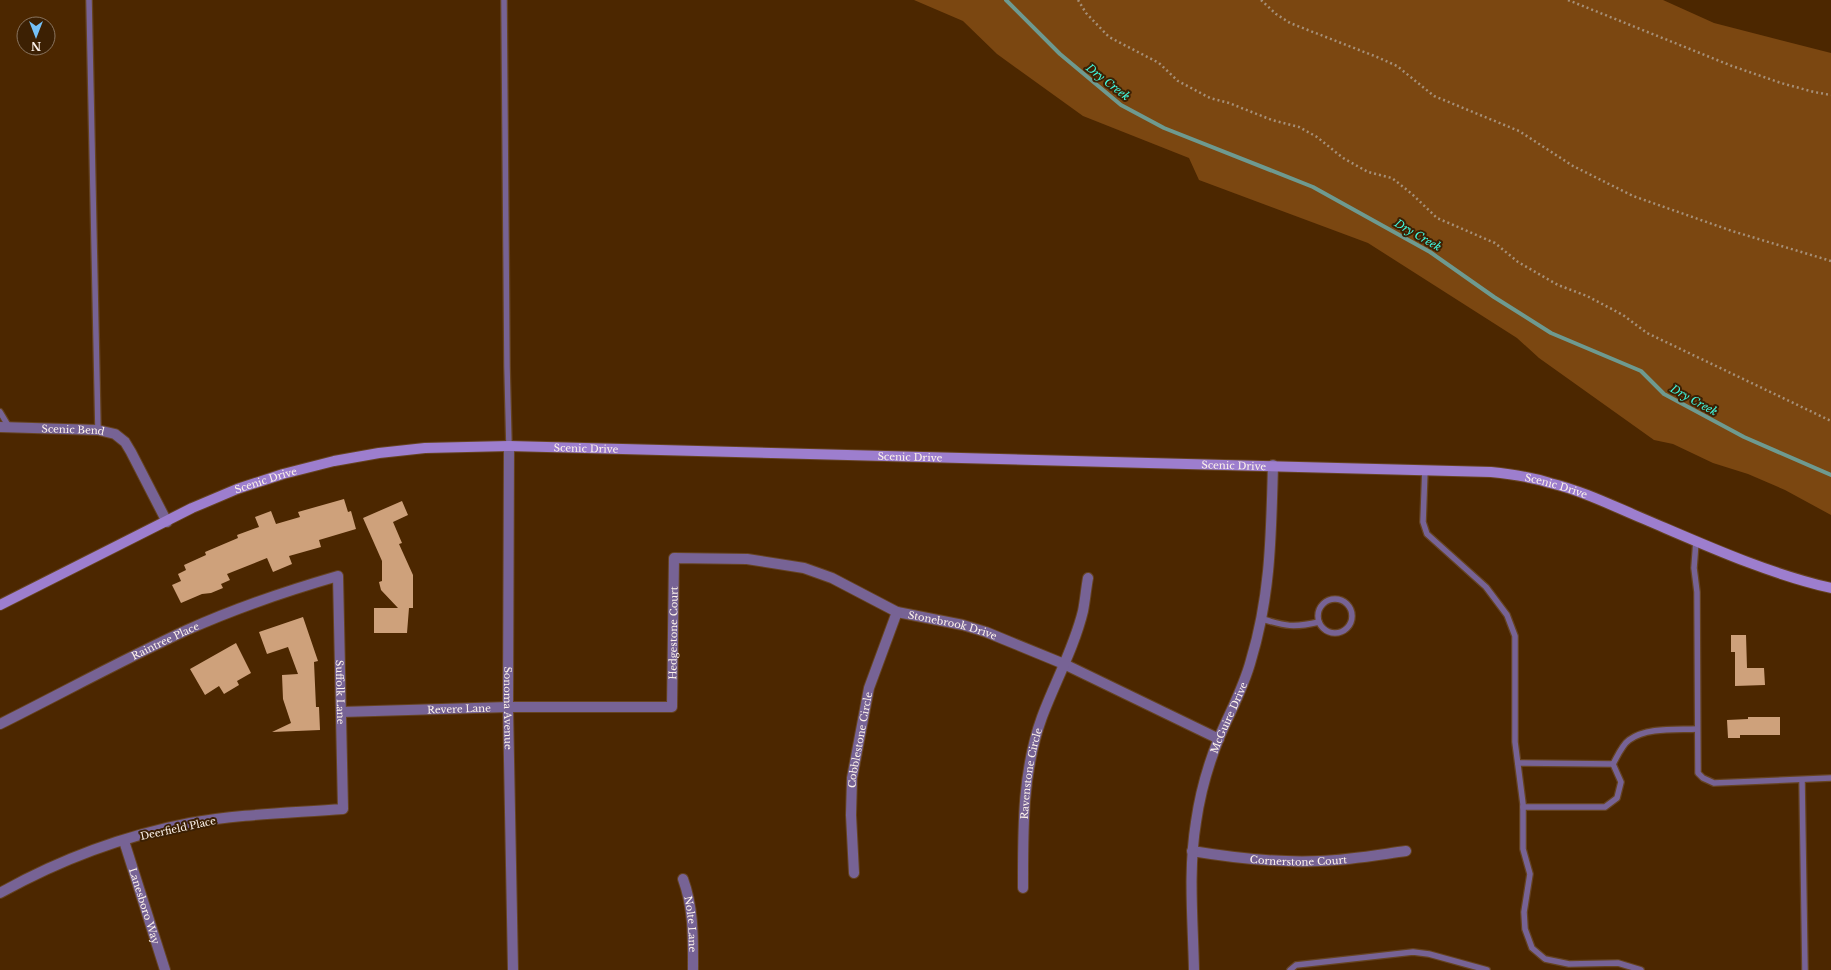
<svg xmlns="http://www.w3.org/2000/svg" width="1831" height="970" font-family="'Libre Baskerville',serif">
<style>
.green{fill:#7b4711}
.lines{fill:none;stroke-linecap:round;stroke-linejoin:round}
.stream{stroke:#6e9a90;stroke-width:4}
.building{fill:#cea17b}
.lane-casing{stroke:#654321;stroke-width:8}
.street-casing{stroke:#654321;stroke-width:12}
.secondary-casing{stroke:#654321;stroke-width:12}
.path{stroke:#a68f77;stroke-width:2.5;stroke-dasharray:2 3;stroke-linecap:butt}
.lane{stroke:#776395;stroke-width:5.5}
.street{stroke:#776395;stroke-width:10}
.secondary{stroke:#9d7ece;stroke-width:10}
.labels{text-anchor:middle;stroke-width:4;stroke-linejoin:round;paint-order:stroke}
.street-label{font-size:10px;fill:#fcf2ea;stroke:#3c2003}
.water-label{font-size:11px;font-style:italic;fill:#41f9e0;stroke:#3c2003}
</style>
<rect width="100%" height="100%" fill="#4c2700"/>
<!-- green -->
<path class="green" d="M 914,0 L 1663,0 L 1714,23 L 1831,53 L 1831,515 L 1785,490 L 1748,474 L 1713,463 L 1673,444 L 1654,440 L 1539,358 L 1517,338 L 1368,243 L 1199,180 L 1189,158 L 1083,116 L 997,54 L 963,21 Z"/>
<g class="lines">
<!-- stream -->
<path class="stream" d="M 1006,0 L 1060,54 L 1121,105 L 1164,128 L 1313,187 L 1430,252 L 1494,297 L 1551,333 L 1641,371 L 1664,394 L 1744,437 L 1831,475"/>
</g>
<!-- building -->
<g class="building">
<path d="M 344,499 L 348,512 L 351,511 L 356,529 L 319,540 L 321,547 L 289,556 L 292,564 L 273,572 L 267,558 L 227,574 L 230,580 L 221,584 L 223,588 L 211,593 L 202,594 L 181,603 L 172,585 L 181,581 L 178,574 L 186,570 L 184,565 L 206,555 L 205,552 L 238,538 L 237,535 L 259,527 L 255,517 L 271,511 L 276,524 L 300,517 L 298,512 Z"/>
<path d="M 402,501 L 408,515 L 393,522 L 402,543 L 399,544 L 413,575 L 413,608 L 409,608 L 407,633 L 374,633 L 374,608 L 398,608 L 381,590 L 379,582 L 382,581 L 382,561 L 363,518 Z"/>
<path d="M 303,617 L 318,661 L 314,662 L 316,707 L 319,707 L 320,730 L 272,732 L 291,723 L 283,699 L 282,675 L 298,674 L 288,647 L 267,654 L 259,632 Z"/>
<path d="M 1731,635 L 1746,635 L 1747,668 L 1764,668 L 1765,685 L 1735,686 L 1735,652 L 1731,652 Z"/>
<path d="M 236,643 L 251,673 L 237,681 L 239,685 L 224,694 L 219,686 L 205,695 L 190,669 Z"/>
<path d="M 1748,717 L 1780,717 L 1780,735 L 1740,735 L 1740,738 L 1728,738 L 1727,720 L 1748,719 Z"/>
</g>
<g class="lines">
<!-- lane casing -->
<g class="lane-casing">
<g id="lane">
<path d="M 89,0 L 98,430"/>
<path d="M 504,0 L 507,367 L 509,446"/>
<path d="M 0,412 L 9,427"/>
<path d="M 1425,469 L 1423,522 L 1427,534 L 1486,587 L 1507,615 L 1515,636 L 1515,742 L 1523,804 L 1523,849 L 1530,874 L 1524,912 L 1525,929 L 1532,948 L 1545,959 L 1569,964 L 1618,963 L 1641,970"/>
<path d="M 1696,541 L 1694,568 L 1697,592 L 1698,773 L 1703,778 L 1714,783 L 1831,778"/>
<circle cx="1335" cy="616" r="17"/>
<path d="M 1262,619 C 1286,626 1293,628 1319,622"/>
<path d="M 1518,763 L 1613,764"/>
<path d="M 1802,780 L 1805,970"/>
<path d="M 1523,807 L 1605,807 L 1617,798 L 1621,782 L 1613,764 C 1617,757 1622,745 1629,740 C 1647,727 1676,730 1697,729"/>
<path d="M 1290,970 L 1296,965 L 1413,952 L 1429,954 L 1487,970"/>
</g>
</g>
<!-- street casing -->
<g class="street-casing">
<g id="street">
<path id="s1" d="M 0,427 L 98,430 L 115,434 L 125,442 L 131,452 L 167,522"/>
<path id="s2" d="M 509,446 L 508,707 L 513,970"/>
<path id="s3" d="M 341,712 L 508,707 L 672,707 L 674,558 L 747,559 L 804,568 L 832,578 L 897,612 L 963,625 L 986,632 L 1064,664 L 1219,739"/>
<path id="s4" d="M 0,724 C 62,693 124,659 187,630 C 236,608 286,591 338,576 L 343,809 C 292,813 240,814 190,823 C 123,836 59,860 0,893"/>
<path id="s5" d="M 124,841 L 165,970"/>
<path id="s6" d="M 1192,851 C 1234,858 1277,863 1320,861 C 1349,860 1377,855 1406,851"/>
<path id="s7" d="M 854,873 L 851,815 L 852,778 L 869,688 L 897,612"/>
<path id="s8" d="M 683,879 C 694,909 693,939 693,970"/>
<path id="s9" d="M 1023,888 C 1023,830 1022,772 1042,717 C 1055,682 1074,648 1083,611 C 1085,601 1086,589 1088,578"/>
<path id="s10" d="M 1194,970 C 1193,921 1188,871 1196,822 C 1200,794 1208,765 1219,738 C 1230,712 1244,687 1251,660 C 1271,594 1271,533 1273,465"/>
</g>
</g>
<!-- secondary casing -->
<g class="secondary-casing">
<g id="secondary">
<path id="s11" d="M 0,605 L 192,508 L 237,489 L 283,474 L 334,461 L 379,453 L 425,448 L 509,446 L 1491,472 C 1511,474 1531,477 1550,483 C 1583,491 1613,506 1644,519 C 1705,545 1766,573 1831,588"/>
</g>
</g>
<!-- path -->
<g class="path">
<path d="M 1078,0 L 1086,13 L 1109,37 L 1159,63 L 1178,81 L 1210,98 L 1229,103 L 1272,120 L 1299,127 L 1317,137 L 1343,158 L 1368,172 L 1392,178 L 1412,194 L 1437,218 L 1495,243 L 1518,262 L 1558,285 L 1587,296 L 1623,315 L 1647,333 L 1831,421"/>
<path d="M 1261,0 L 1276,14 L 1290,23 L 1377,57 L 1397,66 L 1434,96 L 1519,131 L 1573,166 L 1633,196 L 1732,231 L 1831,261"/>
<path d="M 1568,0 L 1732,66 L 1781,83 L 1814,92 L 1831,95"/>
</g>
<!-- lane -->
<use href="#lane" class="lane"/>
<!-- street -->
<use href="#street" class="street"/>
<!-- secondary -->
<use href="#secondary" class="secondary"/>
</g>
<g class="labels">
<!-- street labels -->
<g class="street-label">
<text dy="4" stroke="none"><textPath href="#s1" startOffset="73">Scenic Bend</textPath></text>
<text dy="4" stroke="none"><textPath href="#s11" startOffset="618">Scenic Drive</textPath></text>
<text dy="4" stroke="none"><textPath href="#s11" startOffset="942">Scenic Drive</textPath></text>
<text dy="4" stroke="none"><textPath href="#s11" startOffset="1266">Scenic Drive</textPath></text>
<text dy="4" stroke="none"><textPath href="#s11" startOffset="294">Scenic Drive</textPath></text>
<text dy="4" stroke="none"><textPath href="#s11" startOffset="1590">Scenic Drive</textPath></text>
<text dy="4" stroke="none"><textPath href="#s3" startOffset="771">Stonebrook Drive</textPath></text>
<text dy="4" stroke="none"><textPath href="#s3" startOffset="405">Hedgestone Court</textPath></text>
<text dy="4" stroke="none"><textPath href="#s4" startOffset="185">Raintree Place</textPath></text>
<text dy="4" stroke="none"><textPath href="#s4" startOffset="486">Suffolk Lane</textPath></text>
<text dy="4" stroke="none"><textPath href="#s3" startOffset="118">Revere Lane</textPath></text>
<text dy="4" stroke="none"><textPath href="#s2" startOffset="262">Sonoma Avenue</textPath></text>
<text dy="4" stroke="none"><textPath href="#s10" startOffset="258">McGuire Drive</textPath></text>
<text dy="4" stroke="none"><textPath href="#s7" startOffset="134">Cobblestone Circle</textPath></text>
<text dy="4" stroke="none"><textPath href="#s9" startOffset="115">Ravenstone Circle</textPath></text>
<text transform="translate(178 828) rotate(-12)" y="4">Deerfield Place</text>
<text dy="4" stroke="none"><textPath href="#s6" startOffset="107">Cornerstone Court</textPath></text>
<text dy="4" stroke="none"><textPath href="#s5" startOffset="68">Lanesboro Way</textPath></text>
<text dy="4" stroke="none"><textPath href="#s8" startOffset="46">Nolte Lane</textPath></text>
</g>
<!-- water labels -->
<g class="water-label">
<text transform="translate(1108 82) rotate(38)" y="4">Dry Creek</text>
<text transform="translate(1418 235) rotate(30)" y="4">Dry Creek</text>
<text transform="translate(1694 400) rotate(29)" y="4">Dry Creek</text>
</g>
</g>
<!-- north arrow -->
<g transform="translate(36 36) rotate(180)"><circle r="19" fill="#3c2003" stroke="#89745f"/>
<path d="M0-3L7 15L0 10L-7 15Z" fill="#75c0f6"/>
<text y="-6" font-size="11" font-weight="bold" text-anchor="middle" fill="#fcf2ea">N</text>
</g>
</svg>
